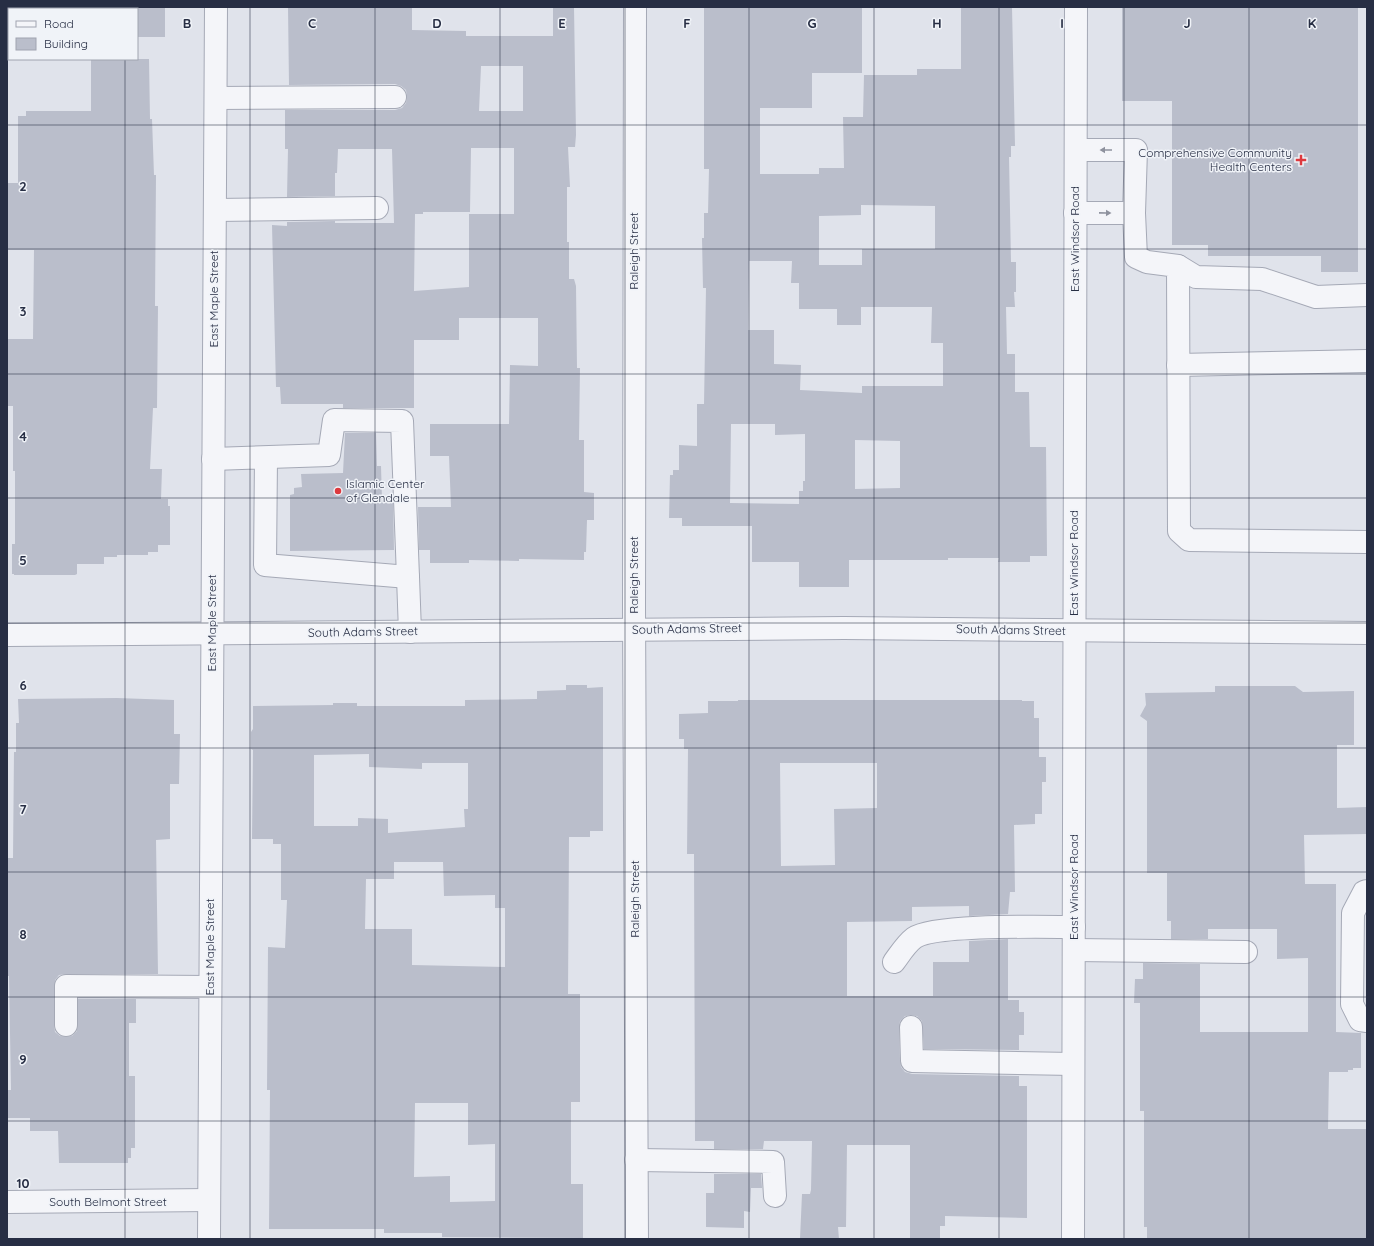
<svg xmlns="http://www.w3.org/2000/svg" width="1374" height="1246" font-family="Quicksand,sans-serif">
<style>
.building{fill:#babecb;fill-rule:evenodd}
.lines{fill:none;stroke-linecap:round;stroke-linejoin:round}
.minor-casing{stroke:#a5a9b6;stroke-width:24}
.minor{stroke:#f4f5f9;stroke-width:22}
.oneway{fill:#8e929e}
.grid{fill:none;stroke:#272e44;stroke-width:1;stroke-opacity:0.55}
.poi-dot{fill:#dd393e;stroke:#f0f3f8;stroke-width:1.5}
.labels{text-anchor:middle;stroke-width:3;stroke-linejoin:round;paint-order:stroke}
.poi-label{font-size:12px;fill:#272e44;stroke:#f0f3f8;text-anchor:end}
.street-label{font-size:12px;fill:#272e44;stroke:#f0f3f8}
.grid-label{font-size:13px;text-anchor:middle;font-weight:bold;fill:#272e44;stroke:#f0f3f8;stroke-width:3;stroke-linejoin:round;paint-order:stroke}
</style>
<rect width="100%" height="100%" fill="#e0e3eb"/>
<!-- building -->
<g class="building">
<rect x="137" y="7" width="28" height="30"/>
<path d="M 288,7 L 412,7 L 412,30 L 466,31 L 466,36 L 553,36 L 553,7 L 574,7 L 576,135 L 575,147 L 568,147 L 570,187 L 567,187 L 567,242 L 569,242 L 569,279 L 574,279 L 576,286 L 577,368 L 580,368 L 579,440 L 584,440 L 584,492 L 594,493 L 594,520 L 587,520 L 586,552 L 584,552 L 584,560 L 519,559 L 519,561 L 469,560 L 469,563 L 430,563 L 430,550 L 419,550 L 418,507 L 451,507 L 449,456 L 430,456 L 430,424 L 509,424 L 510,365 L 538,366 L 538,318 L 459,318 L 459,340 L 414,340 L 414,408 L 343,408 L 343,404 L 281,404 L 280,387 L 276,387 L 272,225 L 287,226 L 287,222 L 335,221 L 335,223 L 394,223 L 392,149 L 338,149 L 337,173 L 335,173 L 335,196 L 287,197 L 288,149 L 285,149 L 285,110 L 395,110 L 402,108 L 406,103 L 407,97 L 406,90 L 401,86 L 395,84 L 289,85 ZM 481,66 L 523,66 L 523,111 L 479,111 ZM 471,148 L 514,148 L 514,214 L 469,214 L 469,287 L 414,291 L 415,214 L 423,214 L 423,212 L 470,212 Z"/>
<path d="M 704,7 L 862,7 L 862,73 L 812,73 L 812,108 L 760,108 L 760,174 L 819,174 L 819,168 L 844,168 L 843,117 L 863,117 L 864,75 L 917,75 L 917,69 L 961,69 L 961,7 L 1012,7 L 1015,146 L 1011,146 L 1011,157 L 1009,157 L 1011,262 L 1016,262 L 1016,292 L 1014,292 L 1015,307 L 1006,307 L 1007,354 L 1015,354 L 1015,392 L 1029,392 L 1030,447 L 1046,447 L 1047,556 L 1030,556 L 1030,562 L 998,562 L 999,558 L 948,558 L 948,560 L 849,560 L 849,587 L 799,587 L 799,562 L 752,562 L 752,526 L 682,526 L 682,518 L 669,518 L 670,475 L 673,475 L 673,470 L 679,470 L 679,445 L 697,446 L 697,404 L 704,404 L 706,288 L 703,288 L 702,238 L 704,238 L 704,213 L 708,213 L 709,169 L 704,169 ZM 861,205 L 935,206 L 935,249 L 862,249 L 862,265 L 819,265 L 819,216 L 861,215 ZM 749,261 L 792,261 L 791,283 L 799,283 L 799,309 L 837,309 L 837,325 L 861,325 L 861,307 L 932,307 L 931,343 L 943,343 L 943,386 L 862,386 L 862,393 L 800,390 L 801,365 L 774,364 L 774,330 L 748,330 ZM 731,424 L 775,424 L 775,435 L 805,434 L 805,481 L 803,481 L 803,491 L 799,491 L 799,504 L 730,503 ZM 855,440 L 900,441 L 900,488 L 855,489 Z"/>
<path d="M 1122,7 L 1358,7 L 1358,272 L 1321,272 L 1321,256 L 1208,256 L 1208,245 L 1172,245 L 1172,101 L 1122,101 Z"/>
<path d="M 91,59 L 149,59 L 150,119 L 152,119 L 154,175 L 156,175 L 155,306 L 158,306 L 157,408 L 153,408 L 150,469 L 162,469 L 161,499 L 168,499 L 168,506 L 170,506 L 170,545 L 158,545 L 158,552 L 148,552 L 148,555 L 117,555 L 117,557 L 104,557 L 104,564 L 77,564 L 77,574 L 75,575 L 14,575 L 14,574 L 12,574 L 12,544 L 15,544 L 15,471 L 13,471 L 13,406 L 7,406 L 7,339 L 33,339 L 34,250 L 7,250 L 7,183 L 18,183 L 18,116 L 26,116 L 26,111 L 91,111 Z"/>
<path d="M 345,433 L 376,433 L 377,466 L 381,466 L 382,500 L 393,500 L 394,550 L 290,551 L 290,495 L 294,494 L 294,488 L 302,487 L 301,474 L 343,473 Z"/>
<path d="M 566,685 L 587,685 L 587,688 L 603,687 L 603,831 L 590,831 L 590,837 L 569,837 L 568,994 L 580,994 L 580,1102 L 571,1102 L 571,1184 L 583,1184 L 583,1238 L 442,1237 L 442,1233 L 384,1233 L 384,1229 L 269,1229 L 270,1090 L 267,1090 L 268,947 L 285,948 L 287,900 L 281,900 L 281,844 L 273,844 L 273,839 L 252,839 L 253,750 L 251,749 L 251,732 L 253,729 L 253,706 L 333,705 L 333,703 L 357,703 L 357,706 L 465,706 L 465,700 L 537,699 L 537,691 L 566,690 ZM 369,754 L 369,767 L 422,769 L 422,763 L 468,763 L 468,809 L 464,809 L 465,827 L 388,833 L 388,819 L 358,818 L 358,826 L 314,826 L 314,755 ZM 394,862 L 443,862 L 444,896 L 495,895 L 495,908 L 505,908 L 505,967 L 412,965 L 412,929 L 365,929 L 366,879 L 394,879 ZM 415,1103 L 468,1103 L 468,1145 L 495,1144 L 495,1201 L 450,1202 L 450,1176 L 414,1177 Z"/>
<path d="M 1215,686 L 1295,686 L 1303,692 L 1354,691 L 1354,745 L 1337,745 L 1337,808 L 1367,807 L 1367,834 L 1304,835 L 1305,884 L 1336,884 L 1336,1032 L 1361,1033 L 1361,1068 L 1353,1068 L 1353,1070 L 1348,1070 L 1348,1072 L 1329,1072 L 1328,1129 L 1367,1129 L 1367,1239 L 1147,1239 L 1147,1227 L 1144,1227 L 1144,1111 L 1140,1111 L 1140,1003 L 1134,1003 L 1135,979 L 1143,979 L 1143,963 L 1200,964 L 1200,1032 L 1308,1032 L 1308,958 L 1277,959 L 1277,929 L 1208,929 L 1208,939 L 1171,939 L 1171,921 L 1167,921 L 1167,873 L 1147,873 L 1147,721 L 1140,716 L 1146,705 L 1145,693 L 1215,692 Z"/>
<path d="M 117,698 L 174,700 L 174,734 L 180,734 L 179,784 L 170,784 L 170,839 L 156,840 L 158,974 L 66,974 L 59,975 L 55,980 L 54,1025 L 55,1032 L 60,1036 L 66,1037 L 72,1036 L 77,1031 L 78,999 L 136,999 L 136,1023 L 129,1023 L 129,1076 L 135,1076 L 135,1148 L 131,1148 L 131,1158 L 128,1158 L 128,1163 L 59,1163 L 58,1131 L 30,1131 L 30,1118 L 7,1118 L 7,1090 L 11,1090 L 9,976 L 7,976 L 7,858 L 13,858 L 14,752 L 16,752 L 16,723 L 19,723 L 18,699 Z"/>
<path d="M 738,700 L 1022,700 L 1022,701 L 1034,701 L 1034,718 L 1039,718 L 1039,757 L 1046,757 L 1046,782 L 1042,782 L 1042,814 L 1035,814 L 1035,824 L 1014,825 L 1015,892 L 1010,892 L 1008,914 L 969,916 L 969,906 L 912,907 L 912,921 L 847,922 L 847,996 L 933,996 L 933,962 L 969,962 L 969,941 L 1008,939 L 1008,1000 L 1019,1000 L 1019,1012 L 1024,1012 L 1024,1035 L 1019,1035 L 1019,1050 L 924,1049 L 922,1021 L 917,1016 L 910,1015 L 905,1016 L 900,1021 L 899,1027 L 900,1061 L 901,1067 L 905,1072 L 912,1074 L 1019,1076 L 1019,1086 L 1027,1086 L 1027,1218 L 945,1216 L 945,1226 L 940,1226 L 940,1239 L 910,1239 L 910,1145 L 847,1145 L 846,1227 L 838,1227 L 839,1239 L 800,1239 L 802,1194 L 810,1194 L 811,1190 L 812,1141 L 764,1141 L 763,1149 L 714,1149 L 714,1141 L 695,1141 L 694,854 L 687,854 L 688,749 L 684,749 L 684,739 L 679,739 L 679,714 L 708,713 L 708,701 L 738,701 ZM 780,763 L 877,763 L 877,808 L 834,809 L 835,865 L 781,866 Z"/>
<path d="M 714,1174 L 761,1174 L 762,1188 L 751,1188 L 750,1212 L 744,1211 L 744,1228 L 706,1227 L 706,1193 L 714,1193 Z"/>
</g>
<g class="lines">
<!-- minor casing -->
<g class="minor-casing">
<g id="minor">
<path d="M 635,7 L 634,608 L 637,1239"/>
<path d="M 216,98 L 395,97"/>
<path d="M 1076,150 L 1136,150 L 1134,213 L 1136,257 L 1147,262 L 1178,266 L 1179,531 L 1189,540 L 1367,542"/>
<path d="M 215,210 L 377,208"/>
<path d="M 1075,213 L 1134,213"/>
<path d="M 1178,266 L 1196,277 L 1262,279 L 1316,297 L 1367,295"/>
<path d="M 1178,365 L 1367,361"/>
<path d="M 213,459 L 329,455 L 334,420 L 402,421 L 408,577 L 265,565 L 266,458"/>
<path d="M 408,577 L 410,632"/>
<path d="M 7,635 L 844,628 L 1367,633"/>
<path d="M 1367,891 L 1364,892 L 1353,913 L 1352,1004 L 1360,1020 L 1367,1021"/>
<path d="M 1074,950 L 1246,952"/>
<path d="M 894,962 C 900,954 906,944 914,938 C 934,924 1044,927 1074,927"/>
<path d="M 66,1025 L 66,986 L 210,987"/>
<path d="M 911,1027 L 912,1061 L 1073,1064"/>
<path d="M 636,1160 L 773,1162 L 775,1196"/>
<path d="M 7,1202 L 209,1200"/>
<path d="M 209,1239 L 216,7"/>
<path d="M 1073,1239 L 1076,7"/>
</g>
</g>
<!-- minor -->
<use href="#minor" class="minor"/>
</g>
<!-- one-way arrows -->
<defs><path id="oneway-solid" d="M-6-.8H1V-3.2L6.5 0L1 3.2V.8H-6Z"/></defs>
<g class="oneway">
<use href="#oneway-solid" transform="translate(1106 150) rotate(180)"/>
<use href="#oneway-solid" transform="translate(1105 213) rotate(1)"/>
</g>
<!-- grid -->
<path class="grid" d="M 125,7 L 125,9M 250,7 L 250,1239M 375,7 L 375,1239M 500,7 L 500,1239M 625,7 L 625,1239M 749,7 L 749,1239M 874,7 L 874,1239M 999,7 L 999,1239M 1124,7 L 1124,1239M 1249,7 L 1249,1239M 125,59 L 125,1239M 7,125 L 1367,125M 7,249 L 1367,249M 7,374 L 1367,374M 7,498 L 1367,498M 7,623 L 1367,623M 7,748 L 1367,748M 7,872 L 1367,872M 7,997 L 1367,997M 7,1121 L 1367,1121"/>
<!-- markers -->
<g class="poi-dot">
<path d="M1299 154h4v4h4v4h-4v4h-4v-4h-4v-4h4z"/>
<circle cx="338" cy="491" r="4"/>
</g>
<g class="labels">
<!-- poi labels -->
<g class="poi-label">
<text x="1292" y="157">Comprehensive Community<tspan x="1292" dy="14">Health Centers</tspan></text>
<text x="346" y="488" text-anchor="start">Islamic Center<tspan x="346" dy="14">of Glendale</tspan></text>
</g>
<!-- street labels -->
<g class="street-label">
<text transform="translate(1075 239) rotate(-90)" y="4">East Windsor Road</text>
<text transform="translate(634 251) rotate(-90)" y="4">Raleigh Street</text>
<text transform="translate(214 299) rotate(-90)" y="4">East Maple Street</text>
<text transform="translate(1074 563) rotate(-90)" y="4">East Windsor Road</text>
<text transform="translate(634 575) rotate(-90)" y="4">Raleigh Street</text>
<text transform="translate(212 623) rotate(-90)" y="4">East Maple Street</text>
<text transform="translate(687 629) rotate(-1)" y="4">South Adams Street</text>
<text transform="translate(1011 630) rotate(1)" y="4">South Adams Street</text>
<text transform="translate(363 632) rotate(-1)" y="4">South Adams Street</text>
<text transform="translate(1074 887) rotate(-90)" y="4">East Windsor Road</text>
<text transform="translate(635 899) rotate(-90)" y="4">Raleigh Street</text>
<text transform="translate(210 947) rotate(-90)" y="4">East Maple Street</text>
<text x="108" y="1206">South Belmont Street</text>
</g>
</g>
<g class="grid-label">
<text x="187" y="28">B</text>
<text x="312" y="28">C</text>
<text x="437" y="28">D</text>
<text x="562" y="28">E</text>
<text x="687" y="28">F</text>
<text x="812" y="28">G</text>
<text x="937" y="28">H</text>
<text x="1062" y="28">I</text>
<text x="1187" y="28">J</text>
<text x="1312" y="28">K</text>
<text x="23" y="191">2</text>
<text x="23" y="316">3</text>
<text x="23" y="441">4</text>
<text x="23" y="565">5</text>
<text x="23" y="690">6</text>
<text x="23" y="814">7</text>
<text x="23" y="939">8</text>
<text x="23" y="1064">9</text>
<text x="23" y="1188">10</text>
</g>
<!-- border -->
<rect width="1374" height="1246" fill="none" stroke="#272e44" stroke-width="16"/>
<!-- legend -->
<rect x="8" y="8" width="130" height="52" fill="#f0f3f8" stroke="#a0a4b0"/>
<rect x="16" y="21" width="20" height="6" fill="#f4f5f9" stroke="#a0a4b0"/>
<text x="44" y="28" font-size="12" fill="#272e44">Road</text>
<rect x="16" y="38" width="20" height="12" fill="#babecb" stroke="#a0a4b0"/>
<text x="44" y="48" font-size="12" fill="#272e44">Building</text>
</svg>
